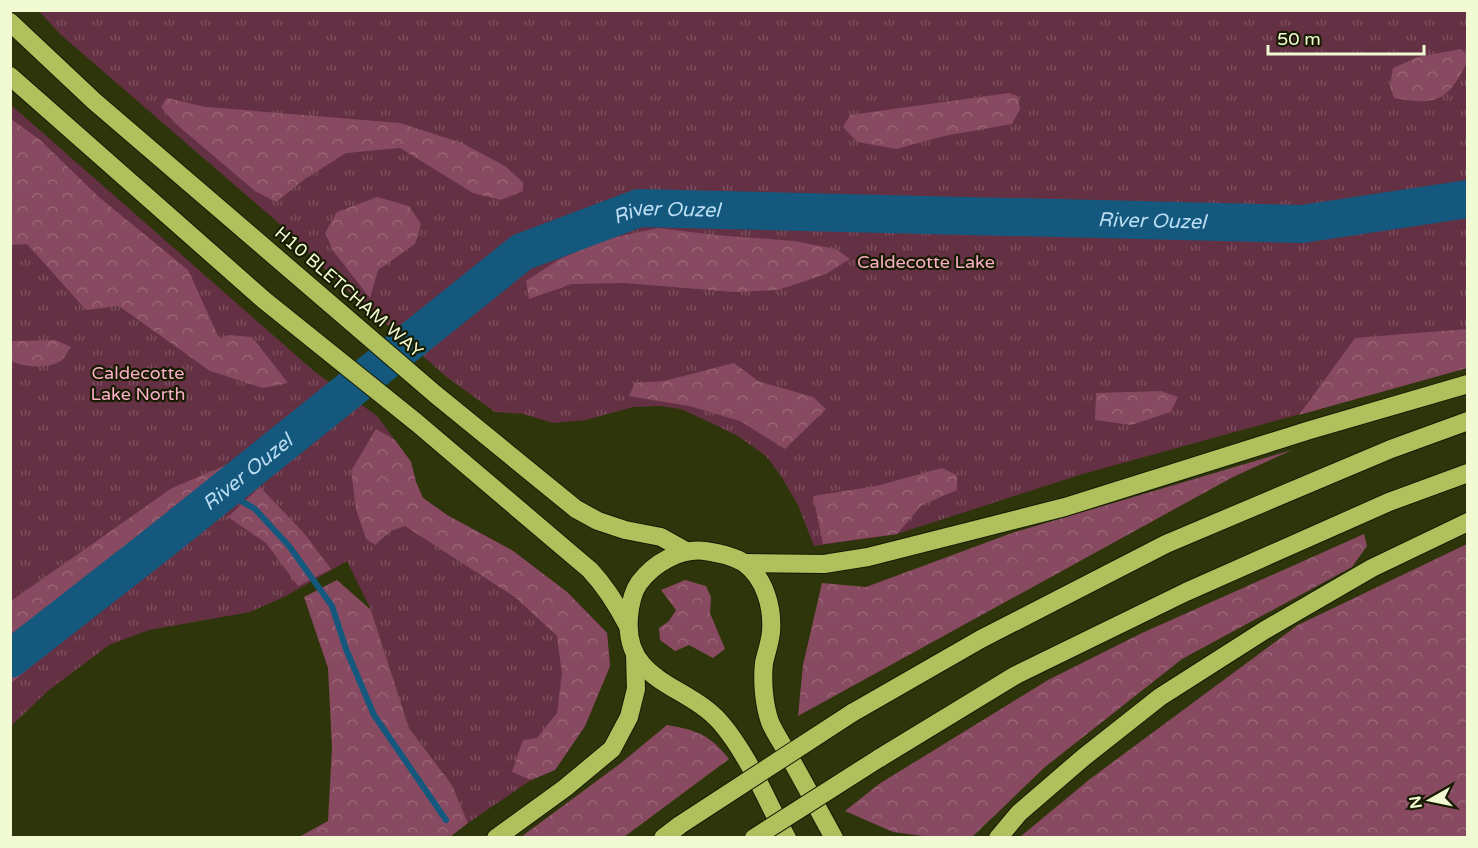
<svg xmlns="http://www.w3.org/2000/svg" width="1478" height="848" font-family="'Varela Round',sans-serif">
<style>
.grass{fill:url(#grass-tufts)}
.forest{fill:url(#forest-crowns)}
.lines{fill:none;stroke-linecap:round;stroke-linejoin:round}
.stream{stroke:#14597d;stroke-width:6}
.river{stroke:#14597d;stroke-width:38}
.highway-casing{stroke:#181b04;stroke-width:20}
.highway{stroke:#b0c05d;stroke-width:18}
.highway-bridge-casing{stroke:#181b04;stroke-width:20;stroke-linecap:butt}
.highway-bridge{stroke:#b0c05d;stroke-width:18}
.labels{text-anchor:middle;stroke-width:4.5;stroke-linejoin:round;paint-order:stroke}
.park-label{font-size:18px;fill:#fbafc9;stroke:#171b00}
.street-label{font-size:18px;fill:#f1fad2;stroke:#171b00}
.water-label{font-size:20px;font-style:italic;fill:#bcdef4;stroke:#171b00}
</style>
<defs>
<pattern id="grass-tufts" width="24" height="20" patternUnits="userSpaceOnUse" patternTransform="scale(1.5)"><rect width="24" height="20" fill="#643044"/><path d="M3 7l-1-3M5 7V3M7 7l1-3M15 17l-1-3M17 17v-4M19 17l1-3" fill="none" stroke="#7b4f5e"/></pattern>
<pattern id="forest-crowns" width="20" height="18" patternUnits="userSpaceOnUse" patternTransform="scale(1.5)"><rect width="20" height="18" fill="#884a61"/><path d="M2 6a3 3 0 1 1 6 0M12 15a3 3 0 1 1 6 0" fill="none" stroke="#996577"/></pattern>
</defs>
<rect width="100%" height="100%" fill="#2f350a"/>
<!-- grass -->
<g class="grass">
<path d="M 39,11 L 1467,11 L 1467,368 L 1079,475 L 897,534 L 814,546 L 798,505 L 781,476 L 766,456 L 738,436 L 705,420 L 681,409 L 660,406 L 633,407 L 586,420 L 553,423 L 523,414 L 495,412 L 448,378 L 335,279 L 282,226 L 60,34 Z"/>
<path d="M 11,105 L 315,372 L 377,416 L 411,462 L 416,482 L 423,498 L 447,515 L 513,551 L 567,592 L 607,633 L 610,666 L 585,726 L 555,770 L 531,780 L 468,823 L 452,785 L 409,728 L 371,610 L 347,561 L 286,596 L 250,612 L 149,630 L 109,645 L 49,690 L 11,726 Z"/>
</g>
<!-- forest -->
<g class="forest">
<path d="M 1461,49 L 1467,55 C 1468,64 1463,70 1459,77 C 1443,106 1424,103 1394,98 L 1390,86 L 1393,68 L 1418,57 Z"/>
<path d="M 1009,93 L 1018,97 L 1020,109 L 1012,124 L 944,136 L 896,149 L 857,142 L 843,127 L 850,115 Z"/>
<path d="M 167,98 L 206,107 L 400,123 L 462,143 L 505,166 L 523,182 L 523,191 L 501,200 L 473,193 L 400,148 L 346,153 L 305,179 L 276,202 L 255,191 L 176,124 L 161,107 Z"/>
<path d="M 11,119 L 39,139 L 100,198 L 188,270 L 219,338 L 229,335 L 252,337 L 288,383 L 263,388 L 210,371 L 119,306 L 86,310 L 27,244 L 11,245 Z"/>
<path d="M 377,197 L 409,206 L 421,224 L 415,244 L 378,270 L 370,298 L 334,252 L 325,233 L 337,212 Z"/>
<path d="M 658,228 L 715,235 L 794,241 L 836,249 L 850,259 L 826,274 L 778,290 L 734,292 L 625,283 L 572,284 L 529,299 L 526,281 L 558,260 L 602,240 Z"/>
<path d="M 1467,329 L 1467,368 L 1299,415 L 1355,338 Z"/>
<path d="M 55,340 L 71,347 C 67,352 64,360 59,362 C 46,369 23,367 11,361 L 11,343 L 13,341 Z"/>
<path d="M 734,363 L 758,381 L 813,397 L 826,409 L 785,449 L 740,421 L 689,406 L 629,396 L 635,383 L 664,381 Z"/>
<path d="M 1161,391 L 1178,397 L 1171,412 L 1131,425 L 1095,420 L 1096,393 Z"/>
<path d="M 376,429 L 395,440 L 411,462 L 416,482 L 423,498 L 447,515 L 513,551 L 567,592 L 607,633 L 610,666 L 585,726 L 555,770 L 531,780 L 512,772 L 523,740 L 537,738 L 557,713 L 562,674 L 557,636 L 516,598 L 405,526 L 391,531 L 375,545 L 366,539 L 356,509 L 351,471 Z"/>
<path d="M 1292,450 L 1233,477 L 1191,500 L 798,716 L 803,665 L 822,583 L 866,587 L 1012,533 Z"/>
<path d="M 250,455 L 220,512 L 11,683 L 11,601 L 172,488 Z"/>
<path d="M 942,468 L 957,475 L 957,490 L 922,505 L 897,534 L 823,544 L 813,496 L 876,486 Z"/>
<path d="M 260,487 L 304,533 L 331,569 L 298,586 L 266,543 L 228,517 Z"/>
<path d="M 1364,534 L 1367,546 L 1352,567 L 1182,659 L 1045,767 L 972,837 L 930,837 L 893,832 L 845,811 L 879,784 L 1048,680 L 1142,633 Z"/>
<path d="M 1467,544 L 1467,837 L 1020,837 L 1090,779 L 1298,625 Z"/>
<path d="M 337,580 L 371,610 L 409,728 L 452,785 L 468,823 L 450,837 L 299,837 L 328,821 L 332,748 L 328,668 L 304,597 Z"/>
<path d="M 685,580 L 706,586 L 711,597 L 710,613 L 725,649 L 713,658 L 689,645 L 675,651 L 660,640 L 659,628 L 669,621 L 676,610 L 661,590 Z"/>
<path d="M 667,725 C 697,730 710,735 729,759 L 624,837 L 521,837 L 621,763 Z"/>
</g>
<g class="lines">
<!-- stream -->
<path class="stream" d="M 224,491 L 255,509 L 289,546 L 332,606 L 346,649 L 374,715 L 446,820"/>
<!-- river -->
<path class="river" id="s1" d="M 10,659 L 160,542 L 522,252 L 639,208 L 1302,224 L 1468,199"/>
<!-- highway casing -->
<g class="highway-casing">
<g id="highway">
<path d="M 10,22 L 94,101 L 435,394 L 576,509 L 598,521 L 625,530 L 661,537 L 686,551"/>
<path d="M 10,76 L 264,300 L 417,423 L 590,570 C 606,587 617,605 628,626"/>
<path d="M 745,563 L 824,564 L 868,557 L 1065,507 L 1310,430 L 1468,384"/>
<path d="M 852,713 L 981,639 L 1166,544 L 1391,449 L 1468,421"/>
<path d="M 878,759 L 1016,675 L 1186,592 L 1389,502 L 1468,473"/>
<path d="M 496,838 L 565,788 L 612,749 L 629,717 L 636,689 L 635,654"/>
<path d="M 663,838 L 680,825"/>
<path d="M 787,838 C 766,800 749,756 721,723 C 688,684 623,683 629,617 C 630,605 632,593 639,583 C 654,563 680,548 705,551 C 718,553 734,556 744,563 C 765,578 773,608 771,632 C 770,643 766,653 764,663 C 762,681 764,705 770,722 C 775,734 784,746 790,758 C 805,784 819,811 834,838"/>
<path d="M 998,838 L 1019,813 L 1084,757 L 1160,697 L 1265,630 L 1372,568 L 1468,522"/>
</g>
</g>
<!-- highway -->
<use href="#highway" class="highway"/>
<!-- highway-bridge casing -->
<g class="highway-bridge-casing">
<g id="highway-bridge">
<path d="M 680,825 L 852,713"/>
<path d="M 754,838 L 878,759"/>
</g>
</g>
<!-- highway-bridge -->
<use href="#highway-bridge" class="highway-bridge"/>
</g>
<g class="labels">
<!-- park labels -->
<g class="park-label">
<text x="926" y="268">Caldecotte Lake</text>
<text x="138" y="379">Caldecotte<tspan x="138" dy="21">Lake North</tspan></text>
</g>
<!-- street labels -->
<g class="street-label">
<text transform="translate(349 292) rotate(41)" y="6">H10 BLETCHAM WAY</text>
</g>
<!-- water labels -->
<g class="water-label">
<text dy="7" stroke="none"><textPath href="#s1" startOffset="806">River Ouzel</textPath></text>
<text dy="7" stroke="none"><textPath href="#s1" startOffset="1292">River Ouzel</textPath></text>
<text dy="7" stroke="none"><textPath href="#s1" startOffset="302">River Ouzel</textPath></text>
</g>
</g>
<!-- border -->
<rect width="1478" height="848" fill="none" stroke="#f1fad2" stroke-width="24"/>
<!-- north arrow -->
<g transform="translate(1430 800) rotate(261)" stroke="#171b00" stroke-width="4.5" paint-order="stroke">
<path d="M0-4.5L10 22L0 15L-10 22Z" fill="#f1fad2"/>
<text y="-9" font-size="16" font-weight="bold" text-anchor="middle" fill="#f1fad2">N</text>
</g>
<!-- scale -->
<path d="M1268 45v9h156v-9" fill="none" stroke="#f1fad2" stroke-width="3"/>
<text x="1277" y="45" font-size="18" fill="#f1fad2" stroke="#171b00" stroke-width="4.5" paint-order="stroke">50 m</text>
</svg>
